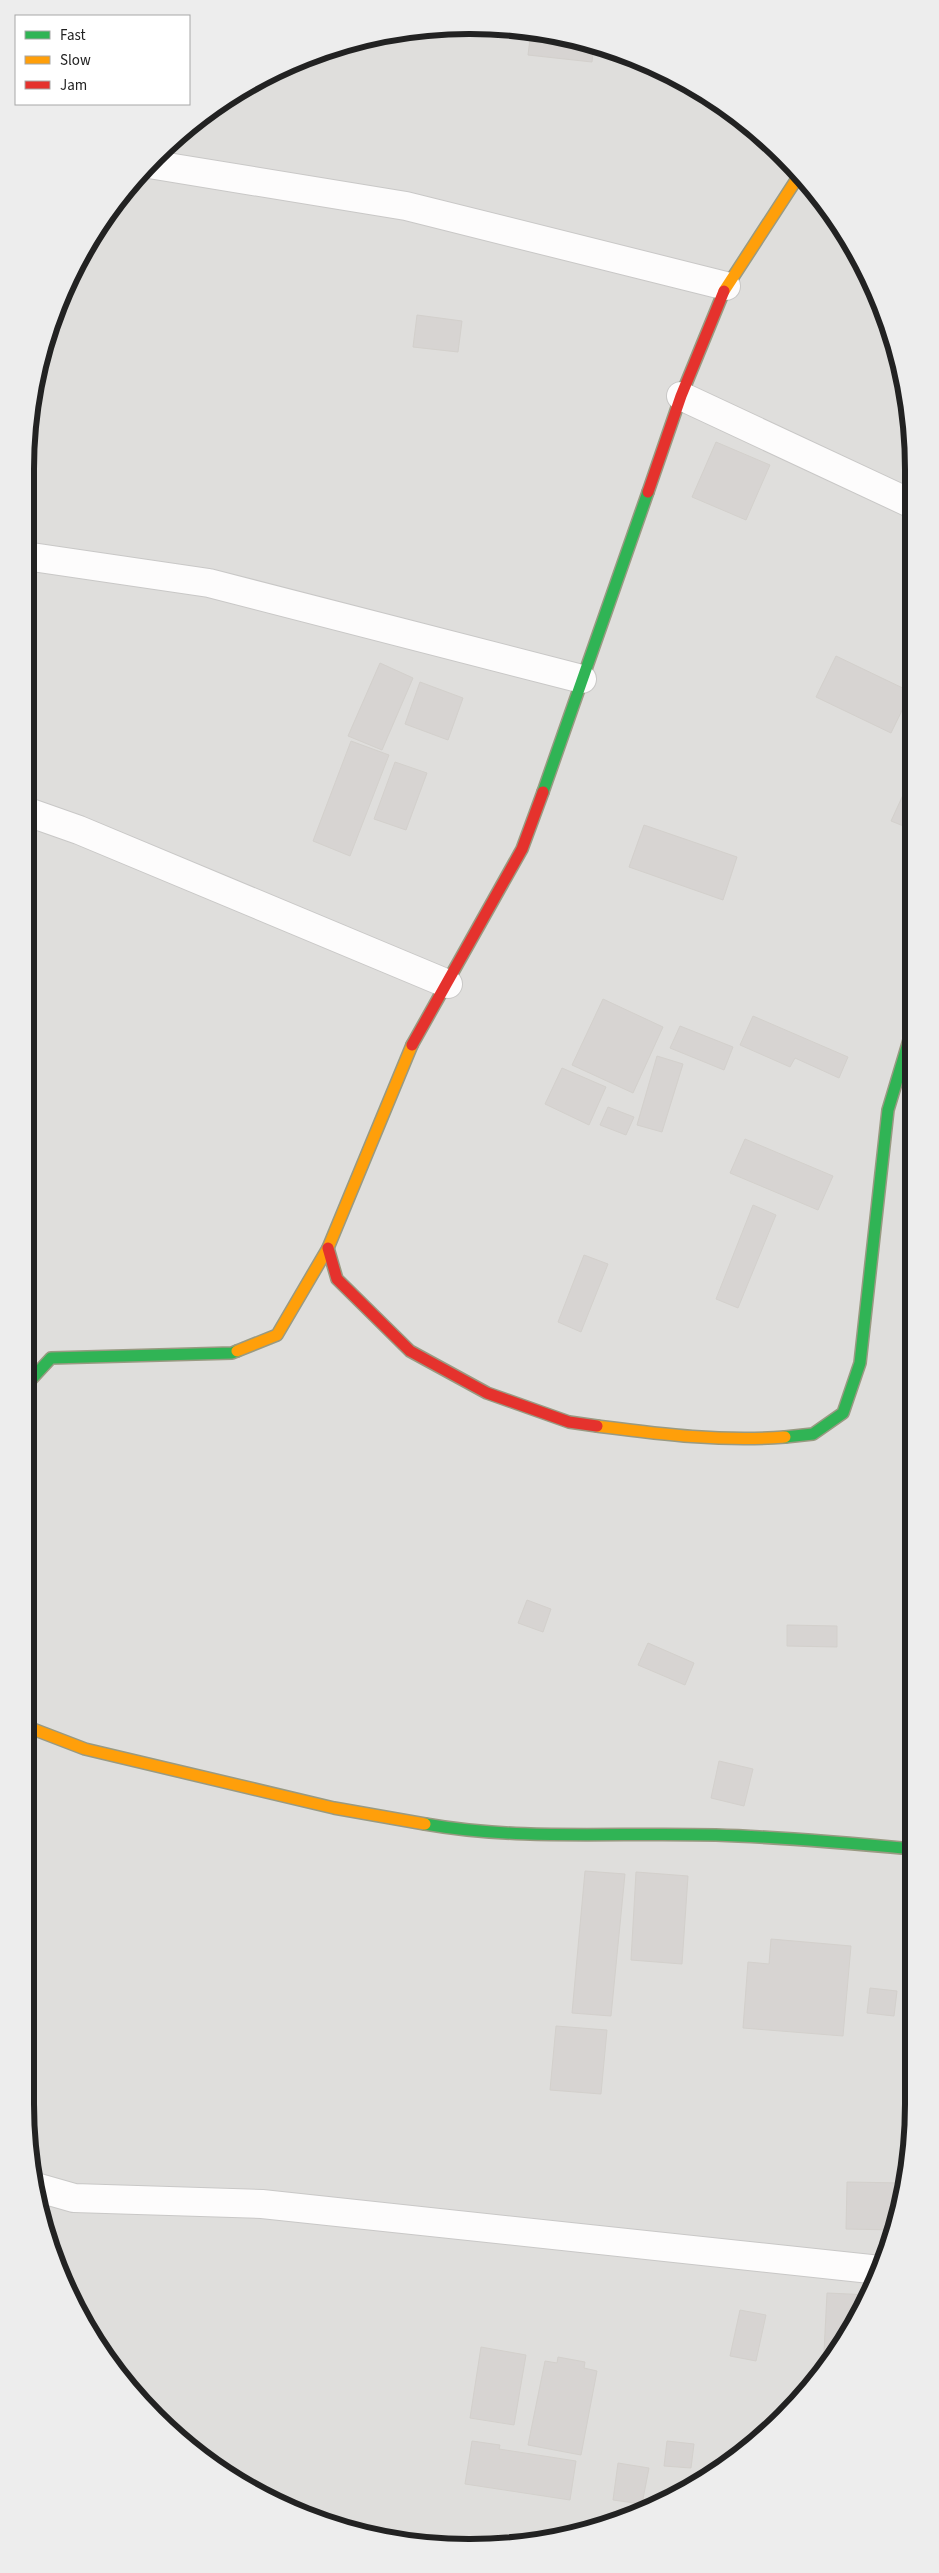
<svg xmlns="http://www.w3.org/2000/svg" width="939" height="2573" font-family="'Source Sans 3',sans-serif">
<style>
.residential{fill:#dfdedc}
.building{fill:#d7d4d2;stroke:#d3d0cc}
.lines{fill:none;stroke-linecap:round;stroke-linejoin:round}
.street-casing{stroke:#c9c8c7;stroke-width:30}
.fast-casing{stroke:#999a82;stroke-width:14}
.slow-casing{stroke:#999a82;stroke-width:14}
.jam-casing{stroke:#999a82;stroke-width:14}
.street{stroke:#fdfcfc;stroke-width:28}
.fast{stroke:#30b455;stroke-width:11}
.slow{stroke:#ff9f0a;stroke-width:11}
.jam{stroke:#e5322d;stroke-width:11}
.rim{fill:none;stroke:#222;stroke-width:6}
</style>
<rect width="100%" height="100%" fill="#f0eeeb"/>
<!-- residential -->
<path class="residential" d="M 499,26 L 585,40 L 716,100 L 804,177 L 868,273 L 910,411 L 914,2103 L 899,2219 L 868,2300 L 822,2374 L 716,2473 L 640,2514 L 556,2539 L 411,2544 L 327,2524 L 248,2489 L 135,2396 L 84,2325 L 49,2247 L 25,2103 L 25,470 L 40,354 L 71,273 L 117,199 L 177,135 L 248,84 L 327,49 L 412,29 Z"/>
<!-- building -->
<g class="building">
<path d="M 531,31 L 585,40 L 594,44 L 592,62 L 528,55 Z"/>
<path d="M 417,315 L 462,321 L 458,352 L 413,347 Z"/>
<path d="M 716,442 L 770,465 L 746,520 L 692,497 Z"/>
<path d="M 836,656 L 911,692 L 891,733 L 816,697 Z"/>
<path d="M 380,663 L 413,678 L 382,750 L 348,736 Z"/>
<path d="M 420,682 L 463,698 L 448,740 L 405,724 Z"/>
<path d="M 351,741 L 389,755 L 350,856 L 313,841 Z"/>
<path d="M 395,762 L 427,773 L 406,830 L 374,819 Z"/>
<path d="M 909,782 L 911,783 L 911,829 L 891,821 Z"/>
<path d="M 644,825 L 737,857 L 723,900 L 629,867 Z"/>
<path d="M 603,999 L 663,1027 L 633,1093 L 572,1065 Z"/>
<path d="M 753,1016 L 848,1057 L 839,1078 L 795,1058 L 790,1067 L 740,1045 Z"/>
<path d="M 680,1026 L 733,1047 L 724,1070 L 670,1048 Z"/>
<path d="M 657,1056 L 683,1064 L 662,1132 L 637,1125 Z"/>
<path d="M 562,1068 L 606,1087 L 589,1125 L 545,1104 Z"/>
<path d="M 608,1107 L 634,1117 L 626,1135 L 600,1125 Z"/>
<path d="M 745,1139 L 833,1176 L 818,1210 L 730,1173 Z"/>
<path d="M 753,1205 L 776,1215 L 738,1308 L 716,1299 Z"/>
<path d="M 584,1255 L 608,1264 L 581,1332 L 558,1322 Z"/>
<path d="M 527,1600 L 551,1609 L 543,1632 L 518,1623 Z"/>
<path d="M 787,1625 L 837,1626 L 837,1647 L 787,1646 Z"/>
<path d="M 648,1643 L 694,1663 L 685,1685 L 638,1665 Z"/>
<path d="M 719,1761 L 753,1769 L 744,1806 L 711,1798 Z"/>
<path d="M 585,1871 L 625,1874 L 611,2016 L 572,2013 Z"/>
<path d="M 636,1872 L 688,1876 L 682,1964 L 631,1960 Z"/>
<path d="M 771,1939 L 851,1946 L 843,2036 L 743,2028 L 748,1962 L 769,1964 Z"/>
<path d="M 870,1988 L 897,1991 L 894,2016 L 867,2013 Z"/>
<path d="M 556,2026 L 607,2030 L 601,2094 L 550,2090 Z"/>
<path d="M 847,2182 L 903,2183 L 899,2219 L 895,2230 L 846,2229 Z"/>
<path d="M 827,2293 L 870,2295 L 823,2372 Z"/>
<path d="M 740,2310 L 766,2315 L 756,2361 L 730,2356 Z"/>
<path d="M 481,2347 L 526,2355 L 514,2425 L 470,2418 Z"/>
<path d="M 558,2357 L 585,2362 L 584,2368 L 597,2371 L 581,2455 L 528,2445 L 545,2361 L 557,2363 Z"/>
<path d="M 472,2441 L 500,2445 L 499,2449 L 576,2461 L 570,2500 L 465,2484 Z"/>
<path d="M 667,2441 L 694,2444 L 691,2468 L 664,2466 Z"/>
<path d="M 618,2463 L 649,2468 L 642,2504 L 613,2500 Z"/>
</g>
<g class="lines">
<!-- street casing -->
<g class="street-casing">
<g id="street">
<path d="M 149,164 L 406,206 L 726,286"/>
<path d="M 681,396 L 910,503"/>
<path d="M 25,556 L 209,583 L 582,679"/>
<path d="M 25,811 L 79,830 L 448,984"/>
<path d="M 39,2188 L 74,2198 L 262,2204 L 880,2270"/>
</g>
</g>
<!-- fast casing -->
<g class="fast-casing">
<g id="fast">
<path d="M 543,792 L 648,492"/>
<path d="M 25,1397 L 27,1384 L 51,1358 L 232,1353 L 237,1351"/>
<path d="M 785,1437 L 813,1434 L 843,1413 L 860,1363 L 888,1110 L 912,1030"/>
<path d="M 425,1824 C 521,1841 619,1832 716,1835 C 782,1837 848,1843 913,1849"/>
</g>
</g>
<!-- slow casing -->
<g class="slow-casing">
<g id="slow">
<path d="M 724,291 L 800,174"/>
<path d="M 237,1351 L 277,1335 L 328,1248 L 412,1045"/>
<path d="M 597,1426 C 660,1434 721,1442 785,1437"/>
<path d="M 25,1726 L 85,1749 L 334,1808 L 425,1824"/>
</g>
</g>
<!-- jam casing -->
<g class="jam-casing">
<g id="jam">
<path d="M 648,492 L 681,396 L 724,291"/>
<path d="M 412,1045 L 522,849 L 543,792"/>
<path d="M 328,1248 L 337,1279 L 410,1351 L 487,1393 L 569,1422 L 597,1426"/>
</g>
</g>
<!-- street -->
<use href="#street" class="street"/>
<!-- fast -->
<use href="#fast" class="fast"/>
<!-- slow -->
<use href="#slow" class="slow"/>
<!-- jam -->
<use href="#jam" class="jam"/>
</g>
<!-- crop -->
<path d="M0 0H939V2573H0ZM469 34H470A435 435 0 0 1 905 469V2104A435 435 0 0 1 470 2539H469A435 435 0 0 1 34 2104V469A435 435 0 0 1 469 34Z" fill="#ededed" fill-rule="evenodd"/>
<path class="rim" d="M469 34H470A435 435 0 0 1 905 469V2104A435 435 0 0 1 470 2539H469A435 435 0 0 1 34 2104V469A435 435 0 0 1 469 34Z"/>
<!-- legend -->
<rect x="15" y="15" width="175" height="90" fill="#ffffff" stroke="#a7a7a7"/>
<rect x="25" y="31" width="25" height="8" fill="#30b455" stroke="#a7a7a7"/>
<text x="60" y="40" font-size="15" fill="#222222">Fast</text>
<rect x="25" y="56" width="25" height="8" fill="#ff9f0a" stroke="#a7a7a7"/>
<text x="60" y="65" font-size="15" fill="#222222">Slow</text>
<rect x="25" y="81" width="25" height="8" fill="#e5322d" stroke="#a7a7a7"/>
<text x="60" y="90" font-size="15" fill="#222222">Jam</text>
</svg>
